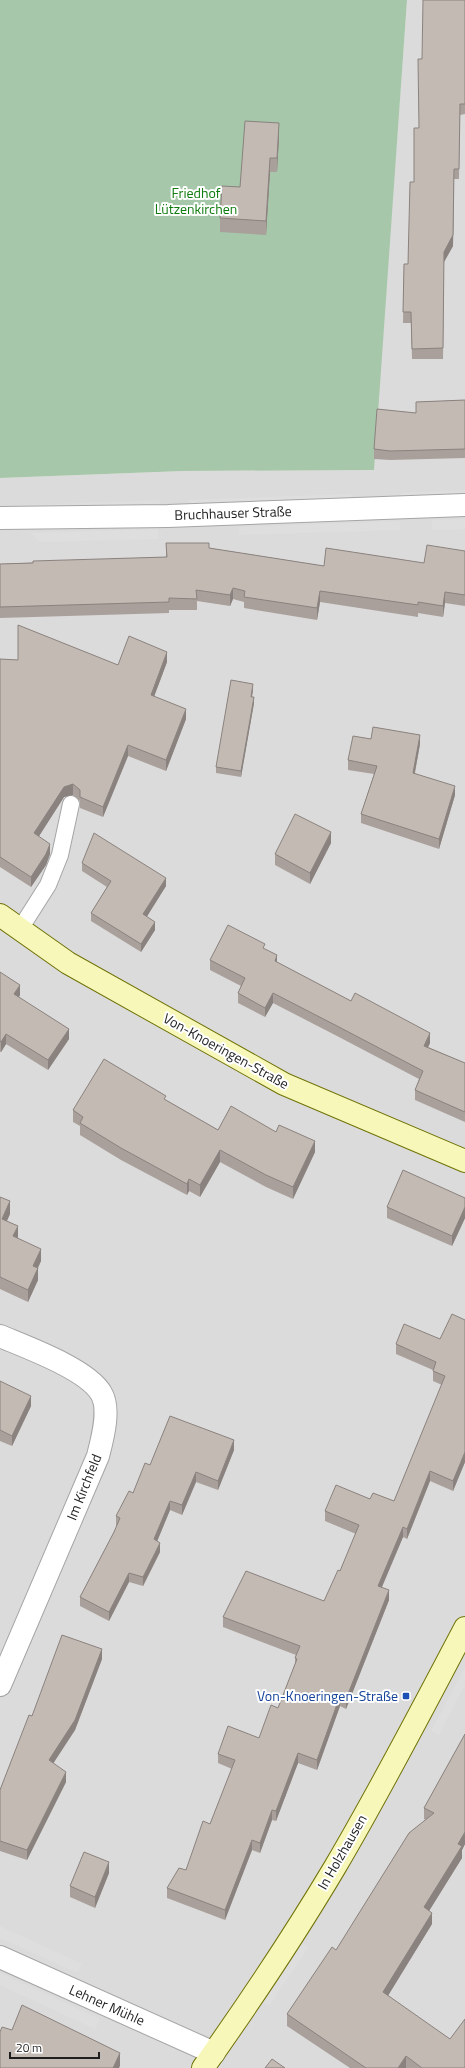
<svg xmlns="http://www.w3.org/2000/svg" width="465" height="2068" font-family="'Titillium Web',sans-serif">
<style>
.residential{fill:#dcdbdb}
.cemetery{fill:#a6c7a9}
.parking{fill:#dedede}
.lines{fill:none;stroke-linecap:round;stroke-linejoin:round}
.lane-casing{stroke:#a5a5a5;stroke-width:18}
.street-casing{stroke:#a5a5a5;stroke-width:24}
.secondary-casing{stroke:#6f7307;stroke-width:24}
.lane{stroke:#fff;stroke-width:16}
.street{stroke:#fff;stroke-width:22}
.secondary{stroke:#f8f7ba;stroke-width:22}
.wall{fill:#a9a09b}
.shaded-wall{fill:#89827e}
.building{fill:#c4bab4;stroke:#89827e}
.transit-dot{fill:#1a4fb4;stroke:#fff;stroke-width:1.5}
.labels{text-anchor:middle;stroke-width:4;stroke-linejoin:round;paint-order:stroke}
.park-label{font-size:14px;fill:#0e7b0f;stroke:#fff}
.street-label{font-size:14px;fill:#1e1e1e;stroke:#fff}
.transit-label{font-size:14px;fill:#164399;stroke:#fff;text-anchor:end}
</style>
<rect width="100%" height="100%" fill="#efebe5"/>
<!-- residential -->
<path class="residential" d="M 407,0 L 465,0 L 465,2068 L 0,2068 L 0,478 L 183,471 L 373,470 Z"/>
<!-- cemetery -->
<path class="cemetery" d="M 0,0 L 407,0 L 374,470 L 183,471 L 0,478 Z"/>
<!-- parking -->
<g class="parking">
<path d="M 465,490 L 465,498 L 401,501 L 401,493 Z"/>
<path d="M 351,494 L 351,502 L 190,507 L 189,500 Z"/>
<path d="M 160,500 L 161,508 L 0,514 L 0,506 Z"/>
<path d="M 465,519 L 465,529 L 432,530 L 432,520 Z"/>
<path d="M 400,521 L 400,530 L 239,535 L 239,527 Z"/>
<path d="M 158,529 L 158,539 L 40,542 L 30,533 Z"/>
<path d="M 465,1667 L 465,1685 L 439,1735 L 431,1731 Z"/>
<path d="M 0,1926 L 82,1964 L 78,1973 L 0,1938 Z"/>
<path d="M 302,1943 L 309,1947 L 269,2006 L 262,2001 Z"/>
<path d="M 0,1973 L 100,2019 L 95,2029 L 0,1985 Z"/>
</g>
<g class="lines">
<!-- lane casing -->
<g class="lane-casing">
<path id="lane" d="M 20,929 L 48,885 L 60,855 L 71,804"/>
</g>
<!-- street casing -->
<g class="street-casing">
<g id="street">
<path d="M 0,518 L 168,516 L 465,505"/>
<path d="M 0,1336 C 26,1347 87,1369 101,1393 C 111,1409 102,1440 98,1456 L 0,1685"/>
<path d="M 0,1957 L 214,2053"/>
</g>
</g>
<!-- secondary casing -->
<g class="secondary-casing">
<g id="secondary">
<path d="M 0,915 L 68,963 L 284,1084 L 465,1161"/>
<path d="M 203,2068 C 249,2003 294,1936 335,1867 C 381,1789 423,1708 465,1628"/>
</g>
</g>
<!-- lane -->
<use href="#lane" class="lane"/>
<!-- street -->
<use href="#street" class="street"/>
<!-- secondary -->
<use href="#secondary" class="secondary"/>
</g>
<!-- wall -->
<g class="wall">
<path d="M 465,0 L 465,114 L 460,115 L 459,179 L 454,179 L 453,246 L 444,262 L 443,359 L 412,359 L 411,323 L 403,323 L 404,264 L 408,264 L 414,182 L 419,128 L 422,59 Z"/>
<path d="M 279,137 L 277,172 L 270,172 L 266,235 L 220,232 L 220,218 Z"/>
<path d="M 465,400 L 465,458 L 390,460 L 374,459 L 374,449 L 416,413 L 416,402 Z"/>
<path d="M 166,543 L 209,548 L 324,566 L 424,563 L 465,551 L 465,606 L 445,603 L 443,617 L 418,613 L 418,617 L 320,602 L 317,620 L 244,608 L 244,602 L 233,599 L 230,606 L 197,601 L 197,610 L 169,610 L 169,613 L 0,618 L 0,564 L 166,557 Z"/>
<path d="M 0,659 L 118,665 L 167,662 L 154,696 L 186,719 L 166,771 L 128,756 L 103,817 L 80,808 L 80,801 L 73,795 L 64,797 L 39,836 L 50,854 L 46,865 L 31,887 L 0,867 Z"/>
<path d="M 253,690 L 252,697 L 254,703 L 241,777 L 216,773 L 216,767 Z"/>
<path d="M 371,739 L 420,744 L 415,773 L 455,795 L 439,849 L 361,823 L 361,814 L 374,774 L 348,770 L 348,760 Z"/>
<path d="M 331,843 L 310,884 L 275,865 L 275,854 Z"/>
<path d="M 82,863 L 166,886 L 146,917 L 155,930 L 141,952 L 91,921 L 91,913 L 107,887 L 82,871 Z"/>
<path d="M 265,949 L 277,962 L 430,1043 L 428,1047 L 465,1063 L 465,1122 L 415,1100 L 415,1090 L 419,1079 L 337,1036 L 273,1003 L 265,1017 L 238,1003 L 238,993 L 241,986 L 210,970 L 210,960 Z"/>
<path d="M 0,972 L 20,995 L 19,997 L 69,1039 L 48,1070 L 6,1044 L 1,1052 L 0,1052 Z"/>
<path d="M 166,1100 L 218,1130 L 276,1132 L 315,1152 L 293,1199 L 266,1187 L 220,1162 L 200,1197 L 189,1191 L 187,1195 L 121,1160 L 80,1135 L 80,1126 L 73,1122 L 73,1110 Z"/>
<path d="M 0,1197 L 10,1214 L 7,1221 L 18,1238 L 41,1261 L 38,1268 L 38,1280 L 28,1302 L 0,1289 Z"/>
<path d="M 465,1198 L 465,1218 L 452,1246 L 387,1218 L 387,1207 Z"/>
<path d="M 465,1320 L 465,1462 L 453,1491 L 430,1481 L 407,1539 L 403,1537 L 382,1587 L 389,1600 L 346,1709 L 340,1706 L 317,1770 L 298,1763 L 276,1821 L 272,1820 L 260,1853 L 252,1850 L 225,1920 L 167,1898 L 167,1888 L 186,1870 L 210,1824 L 232,1769 L 218,1763 L 218,1754 L 259,1738 L 278,1708 L 295,1664 L 295,1658 L 296,1655 L 223,1627 L 223,1617 L 324,1601 L 340,1571 L 356,1534 L 325,1521 L 325,1511 L 370,1499 L 394,1501 L 442,1385 L 433,1381 L 433,1370 L 396,1354 L 396,1344 L 440,1339 Z"/>
<path d="M 0,1381 L 31,1406 L 12,1446 L 0,1441 Z"/>
<path d="M 234,1450 L 218,1490 L 196,1482 L 182,1515 L 170,1510 L 157,1541 L 160,1552 L 143,1586 L 129,1582 L 109,1621 L 80,1606 L 80,1597 L 114,1532 L 117,1526 L 116,1526 L 116,1516 L 133,1493 L 150,1465 Z"/>
<path d="M 102,1659 L 75,1730 L 53,1763 L 66,1782 L 27,1860 L 0,1851 L 0,1790 L 32,1716 Z"/>
<path d="M 465,1734 L 465,1844 L 462,1850 L 462,1858 L 429,1911 L 432,1924 L 388,1995 L 465,2068 L 350,2068 L 287,2026 L 287,2014 L 336,1950 L 426,1820 L 424,1819 L 424,1808 Z"/>
<path d="M 109,1873 L 95,1908 L 70,1897 L 70,1886 Z"/>
</g>
<!-- shaded-wall -->
<g class="shaded-wall">
<path d="M 279,123 L 279,137 L 277,172 L 277,158 Z"/>
<path d="M 270,158 L 270,172 L 266,235 L 266,221 Z"/>
<path d="M 454,169 L 453,246 L 444,262 L 443,359 L 444,252 Z"/>
<path d="M 233,588 L 233,599 L 230,606 L 230,595 Z"/>
<path d="M 320,591 L 320,602 L 317,620 L 317,608 Z"/>
<path d="M 445,592 L 445,603 L 443,617 L 443,606 Z"/>
<path d="M 167,652 L 167,662 L 151,705 L 151,695 Z"/>
<path d="M 253,684 L 253,690 L 251,702 L 251,697 Z"/>
<path d="M 254,697 L 254,703 L 241,777 L 241,771 Z"/>
<path d="M 186,709 L 186,719 L 166,771 L 166,760 Z"/>
<path d="M 420,735 L 420,744 L 413,782 L 413,773 Z"/>
<path d="M 128,745 L 128,756 L 103,817 L 103,807 Z"/>
<path d="M 73,784 L 73,795 L 64,797 L 34,844 L 34,833 L 64,787 Z"/>
<path d="M 455,786 L 455,795 L 439,849 L 439,839 Z"/>
<path d="M 331,832 L 331,843 L 310,884 L 310,873 Z"/>
<path d="M 50,844 L 50,854 L 46,865 L 31,887 L 31,877 Z"/>
<path d="M 166,878 L 166,886 L 143,923 L 143,914 Z"/>
<path d="M 155,922 L 155,930 L 141,952 L 141,944 Z"/>
<path d="M 277,955 L 277,965 L 275,961 Z"/>
<path d="M 20,985 L 20,995 L 14,1005 L 14,994 Z"/>
<path d="M 273,993 L 273,1003 L 265,1017 L 265,1008 Z"/>
<path d="M 69,1029 L 69,1039 L 48,1070 L 48,1060 Z"/>
<path d="M 430,1033 L 430,1043 L 424,1056 L 424,1046 Z"/>
<path d="M 6,1034 L 6,1044 L 1,1052 L 1,1042 Z"/>
<path d="M 315,1141 L 315,1152 L 293,1199 L 293,1187 Z"/>
<path d="M 220,1150 L 220,1162 L 200,1197 L 200,1185 Z"/>
<path d="M 189,1179 L 189,1191 L 187,1195 L 187,1184 Z"/>
<path d="M 10,1201 L 10,1214 L 2,1231 L 2,1219 Z"/>
<path d="M 465,1207 L 465,1218 L 452,1246 L 452,1236 Z"/>
<path d="M 18,1226 L 18,1238 L 13,1236 Z"/>
<path d="M 41,1249 L 41,1261 L 33,1278 L 33,1266 Z"/>
<path d="M 38,1268 L 38,1280 L 28,1302 L 28,1290 Z"/>
<path d="M 31,1396 L 31,1406 L 12,1446 L 12,1436 Z"/>
<path d="M 234,1440 L 234,1450 L 218,1490 L 218,1481 Z"/>
<path d="M 465,1452 L 465,1462 L 453,1491 L 453,1481 Z"/>
<path d="M 430,1471 L 430,1481 L 407,1539 L 407,1529 Z"/>
<path d="M 196,1472 L 196,1482 L 182,1515 L 182,1505 Z"/>
<path d="M 170,1501 L 170,1510 L 154,1549 L 154,1539 Z"/>
<path d="M 403,1527 L 403,1537 L 378,1596 L 378,1586 Z"/>
<path d="M 160,1543 L 160,1552 L 143,1586 L 143,1577 Z"/>
<path d="M 129,1573 L 129,1582 L 109,1621 L 109,1612 Z"/>
<path d="M 389,1590 L 389,1600 L 346,1709 L 346,1699 Z"/>
<path d="M 102,1649 L 102,1659 L 75,1730 L 49,1770 L 49,1760 Z"/>
<path d="M 340,1696 L 340,1706 L 317,1770 L 317,1760 Z"/>
<path d="M 298,1753 L 298,1763 L 276,1821 L 276,1811 Z"/>
<path d="M 66,1772 L 66,1782 L 27,1860 L 27,1850 Z"/>
<path d="M 272,1810 L 272,1820 L 260,1853 L 260,1843 Z"/>
<path d="M 465,1832 L 465,1844 L 462,1850 L 462,1858 L 424,1919 L 424,1907 Z"/>
<path d="M 252,1840 L 252,1850 L 225,1920 L 225,1910 Z"/>
<path d="M 109,1862 L 109,1873 L 95,1908 L 95,1897 Z"/>
<path d="M 432,1913 L 432,1924 L 383,2004 L 383,1992 Z"/>
<path d="M 120,2053 L 120,2066 L 119,2068 L 113,2068 Z"/>
<path d="M 406,2056 L 406,2068 L 398,2068 Z"/>
</g>
<!-- building -->
<g class="building">
<path d="M 423,0 L 465,0 L 465,104 L 460,104 L 459,169 L 454,169 L 453,235 L 444,252 L 443,348 L 412,349 L 411,312 L 403,312 L 404,264 L 408,264 L 410,182 L 414,182 L 414,128 L 419,128 L 418,59 L 422,59 Z"/>
<path d="M 245,121 L 279,123 L 277,158 L 270,158 L 266,221 L 220,218 L 222,186 L 240,187 Z"/>
<path d="M 465,400 L 465,449 L 390,451 L 374,449 L 377,409 L 416,413 L 416,402 Z"/>
<path d="M 166,543 L 209,543 L 209,548 L 324,566 L 326,548 L 424,563 L 427,545 L 465,551 L 465,595 L 445,592 L 443,606 L 418,602 L 418,605 L 320,591 L 317,608 L 244,597 L 245,591 L 233,588 L 230,595 L 196,590 L 197,599 L 169,598 L 169,602 L 0,607 L 0,564 L 33,563 L 33,561 L 167,557 Z"/>
<path d="M 18,625 L 118,665 L 129,636 L 167,652 L 151,695 L 186,709 L 166,760 L 128,745 L 103,807 L 80,797 L 80,790 L 73,784 L 64,787 L 34,833 L 50,844 L 46,854 L 31,877 L 0,857 L 0,659 L 18,660 Z"/>
<path d="M 231,680 L 253,684 L 251,697 L 254,697 L 241,771 L 216,767 Z"/>
<path d="M 373,727 L 420,735 L 413,773 L 455,786 L 439,839 L 361,814 L 377,766 L 348,760 L 353,736 L 371,739 Z"/>
<path d="M 295,814 L 331,832 L 310,873 L 275,854 Z"/>
<path d="M 94,833 L 166,878 L 143,914 L 155,922 L 141,944 L 91,913 L 111,881 L 82,863 Z"/>
<path d="M 228,925 L 265,944 L 263,948 L 277,955 L 275,961 L 351,1001 L 355,993 L 430,1033 L 424,1046 L 465,1063 L 465,1112 L 415,1090 L 423,1071 L 337,1026 L 273,993 L 265,1008 L 238,993 L 245,978 L 210,960 Z"/>
<path d="M 0,972 L 20,985 L 14,994 L 69,1029 L 48,1060 L 6,1034 L 1,1042 L 0,1041 Z"/>
<path d="M 104,1059 L 166,1096 L 164,1099 L 218,1130 L 231,1106 L 276,1132 L 279,1125 L 315,1141 L 293,1187 L 266,1175 L 220,1150 L 200,1185 L 189,1179 L 187,1184 L 121,1148 L 80,1123 L 83,1117 L 73,1110 Z"/>
<path d="M 403,1170 L 465,1198 L 465,1207 L 452,1236 L 387,1207 Z"/>
<path d="M 0,1197 L 10,1201 L 2,1219 L 18,1226 L 13,1236 L 41,1249 L 33,1266 L 38,1268 L 28,1290 L 0,1277 Z"/>
<path d="M 452,1314 L 465,1320 L 465,1452 L 453,1481 L 430,1471 L 407,1529 L 403,1527 L 378,1586 L 389,1590 L 346,1699 L 340,1696 L 317,1760 L 298,1753 L 276,1811 L 272,1810 L 260,1843 L 252,1840 L 225,1910 L 167,1888 L 179,1868 L 186,1870 L 203,1821 L 210,1824 L 235,1760 L 218,1754 L 228,1726 L 259,1738 L 271,1705 L 278,1708 L 297,1659 L 295,1658 L 300,1646 L 223,1617 L 246,1571 L 324,1601 L 338,1570 L 340,1571 L 359,1525 L 325,1511 L 336,1485 L 370,1499 L 373,1493 L 394,1501 L 445,1376 L 433,1371 L 436,1362 L 396,1344 L 404,1324 L 440,1339 Z"/>
<path d="M 0,1381 L 31,1396 L 12,1436 L 0,1430 Z"/>
<path d="M 170,1416 L 234,1440 L 218,1481 L 196,1472 L 182,1505 L 170,1501 L 154,1539 L 160,1543 L 143,1577 L 129,1573 L 109,1612 L 80,1597 L 114,1532 L 120,1518 L 116,1516 L 129,1491 L 133,1493 L 145,1463 L 150,1465 Z"/>
<path d="M 62,1635 L 102,1649 L 75,1720 L 49,1760 L 66,1772 L 27,1850 L 0,1841 L 0,1790 L 29,1715 L 32,1716 Z"/>
<path d="M 465,1734 L 465,1832 L 458,1844 L 462,1846 L 424,1907 L 432,1913 L 383,1992 L 450,2039 L 465,2019 L 465,2068 L 422,2068 L 406,2056 L 398,2068 L 366,2068 L 287,2014 L 332,1947 L 336,1950 L 409,1833 L 434,1813 L 424,1808 Z"/>
<path d="M 84,1852 L 109,1862 L 95,1897 L 70,1886 Z"/>
<path d="M 22,2005 L 120,2053 L 113,2068 L 0,2068 L 0,2032 L 2,2027 L 12,2030 Z"/>
<path d="M 272,2059 L 285,2068 L 265,2068 Z"/>
</g>
<!-- markers -->
<rect class="transit-dot" x="402" y="1692" width="8" height="8" rx="2"/>
<g class="labels">
<!-- park labels -->
<g class="park-label">
<text x="196" y="198">Friedhof<tspan x="196" dy="16">Lützenkirchen</tspan></text>
</g>
<!-- street labels -->
<g class="street-label">
<text transform="translate(233 513) rotate(-2)" y="5">Bruchhauser Straße</text>
<text transform="translate(226 1051) rotate(29)" y="5">Von-Knoeringen-Straße</text>
<text transform="translate(84 1487) rotate(-68)" y="5">Im Kirchfeld</text>
<text transform="translate(342 1852) rotate(-60)" y="5">In Holzhausen</text>
<text transform="translate(107 2005) rotate(24)" y="5">Lehner Mühle</text>
</g>
<!-- transit labels -->
<g class="transit-label">
<text x="398" y="1701">Von-Knoeringen-Straße</text>
</g>
</g>
<!-- scale -->
<path d="M10 2052v6h89v-6" fill="none" stroke="#1e1e1e" stroke-width="2"/>
<text x="16" y="2052" font-size="12" fill="#1e1e1e" stroke="#ffffff" stroke-width="3" paint-order="stroke">20 m</text>
</svg>
